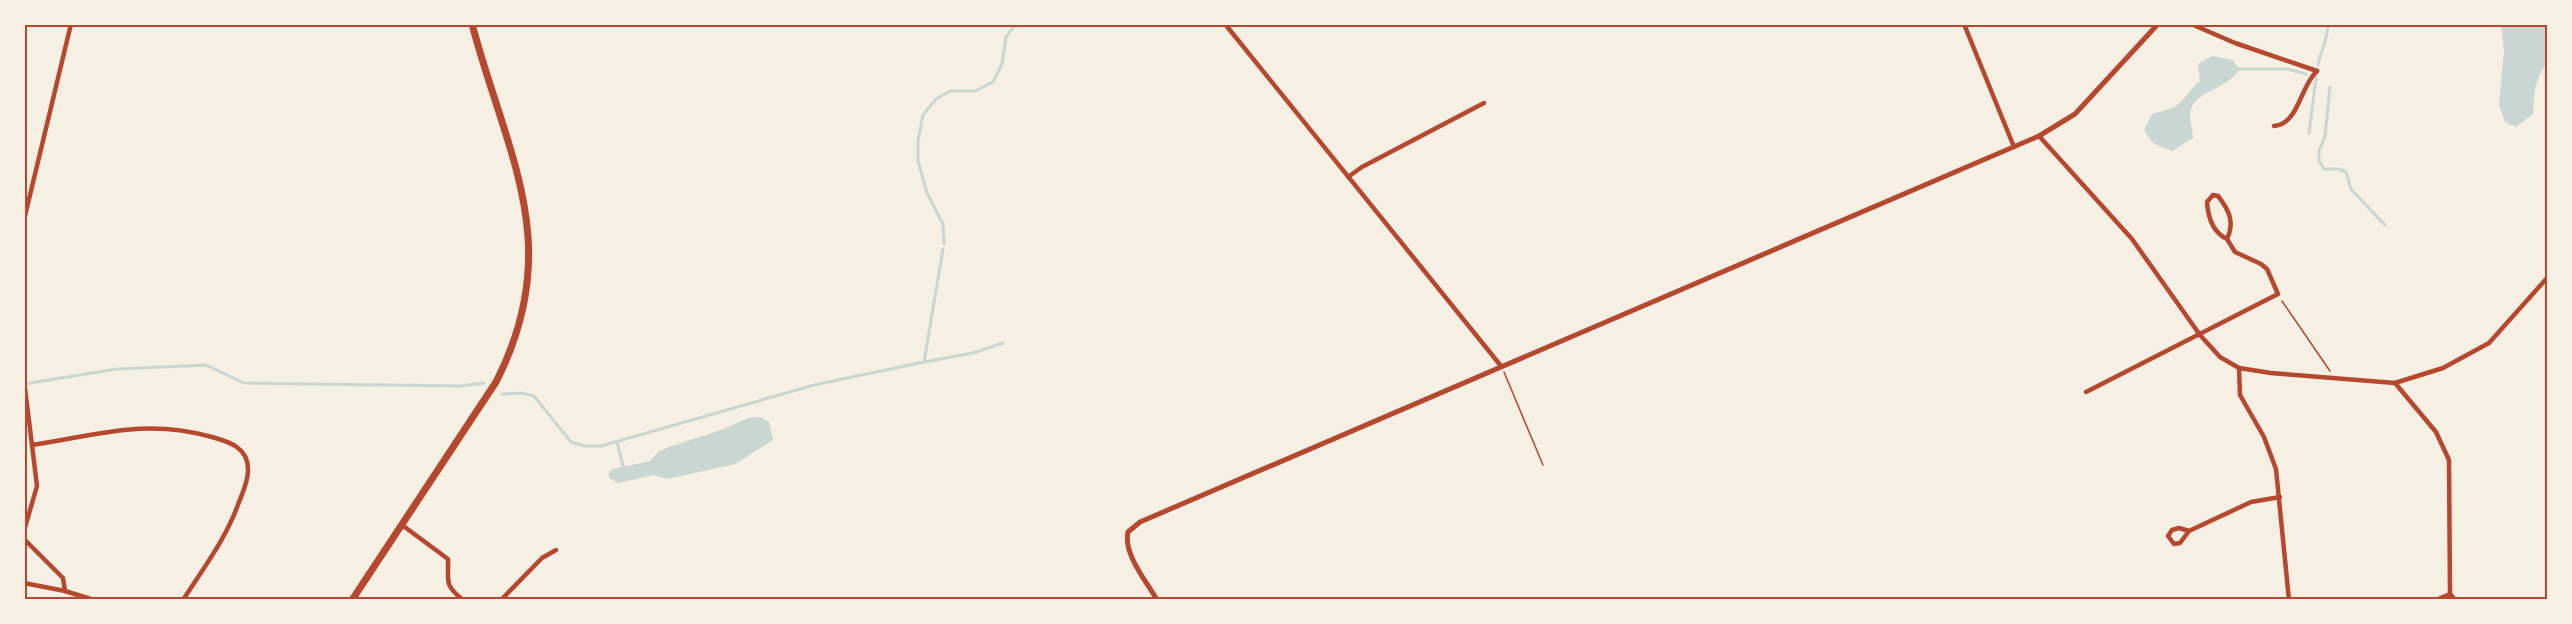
<svg xmlns="http://www.w3.org/2000/svg" width="2572" height="624" font-family="Rubik,sans-serif">
<style>
.water{fill:#c9d6d2}
.lines{fill:none;stroke-linecap:round;stroke-linejoin:round}
.stream{stroke:#c9d6d2;stroke-width:3}
.path{stroke:#b5482f;stroke-width:1.5}
.minor{stroke:#b5482f;stroke-width:4.5}
.tertiary{stroke:#b5482f;stroke-width:5}
.primary{stroke:#b5482f;stroke-width:7}
.neatline{fill:none;stroke:#b5482f;stroke-width:2}
</style>
<rect width="100%" height="100%" fill="#f6efe4"/>
<!-- water -->
<g class="water">
<path d="M 2501,24 L 2548,26 L 2548,63 C 2534,77 2534,96 2533,114 L 2516,127 L 2505,122 L 2499,105 L 2504,50 Z"/>
<path d="M 2212,56 L 2233,60 L 2239,69 C 2228,90 2198,89 2191,109 C 2188,117 2193,128 2193,138 L 2172,151 L 2153,143 L 2144,130 L 2152,114 C 2159,112 2169,110 2176,106 C 2186,99 2190,88 2200,81 L 2198,64 Z"/>
<path d="M 760,417 L 769,422 L 773,440 L 735,464 L 667,479 L 654,475 L 618,483 L 609,478 L 609,472 L 613,469 L 650,461 L 658,452 L 669,447 L 721,430 L 748,418 Z"/>
</g>
<g class="lines">
<!-- stream -->
<g class="stream">
<path d="M 2318,65 C 2321,48 2327,44 2328,24"/>
<path d="M 2239,69 L 2287,69 L 2306,74"/>
<path d="M 2330,87 L 2325,136 L 2319,151 L 2319,161 L 2324,169 L 2339,169 L 2346,172 L 2351,189 L 2385,225"/>
<path d="M 2309,133 L 2316,78"/>
<path d="M 944,244 L 943,224 L 927,193 L 918,161 L 918,141 L 923,115 L 936,99 L 950,91 L 975,91 L 993,82 L 1002,64 L 1006,37 L 1016,24"/>
<path d="M 924,362 L 973,353 L 1003,343"/>
<path d="M 24,384 L 117,369 L 206,365 L 244,383 L 461,386 L 484,383"/>
<path d="M 502,394 L 522,393 L 534,396 L 571,442 L 584,446 L 601,446 L 814,385 L 924,362 L 943,249"/>
<path d="M 617,442 L 623,466"/>
</g>
<!-- path -->
<g class="path">
<path d="M 2282,301 L 2330,371"/>
<path d="M 1504,372 L 1543,465"/>
</g>
<!-- minor -->
<g class="minor">
<path d="M 1225,24 L 1501,366"/>
<path d="M 1964,24 L 2014,147"/>
<path d="M 2191,24 L 2235,43 L 2317,71"/>
<path d="M 2274,126 C 2299,124 2300,86 2317,71"/>
<path d="M 2039,136 L 2132,239 L 2200,335 L 2220,357 L 2239,368 L 2271,373 L 2395,383 L 2443,368 L 2489,343 L 2548,277"/>
<path d="M 1348,177 L 1362,167 L 1484,103"/>
<path d="M 24,220 L 71,24"/>
<path d="M 2239,368 L 2240,395 L 2264,437 L 2276,469 L 2289,600"/>
<path d="M 24,380 L 37,486 L 24,531"/>
<path d="M 2395,383 L 2436,432 L 2449,460 L 2450,594 L 2455,600"/>
<path d="M 2086,392 L 2278,294 L 2267,269 L 2261,264 L 2235,252 L 2227,239 C 2235,222 2229,210 2218,196 L 2213,195 L 2207,202 C 2208,217 2212,232 2227,239"/>
<path d="M 32,445 C 98,435 145,418 212,437 C 230,442 249,448 248,471 C 248,481 243,492 239,502 C 226,539 204,567 183,600"/>
<path d="M 402,525 L 448,559 C 449,581 443,584 463,600"/>
<path d="M 2189,531 L 2180,543 L 2174,544 L 2168,536 L 2172,530 L 2179,528 L 2189,531 L 2251,502 L 2280,497"/>
<path d="M 24,539 L 63,578 L 65,591"/>
<path d="M 24,583 L 65,591 L 94,600"/>
<path d="M 501,600 L 542,558 L 556,550"/>
<path d="M 2436,600 L 2450,594"/>
</g>
<!-- tertiary -->
<path class="tertiary" d="M 1157,600 C 1147,582 1123,554 1128,532 L 1140,522 L 2039,136 L 2075,114 L 2158,24"/>
<!-- primary -->
<path class="primary" d="M 352,600 L 496,382 C 566,245 507,156 472,24"/>
</g>
<!-- border -->
<rect width="2572" height="624" fill="none" stroke="#f6efe4" stroke-width="51"/>
<rect x="26" y="26" width="2520" height="572" class="neatline"/>
</svg>
